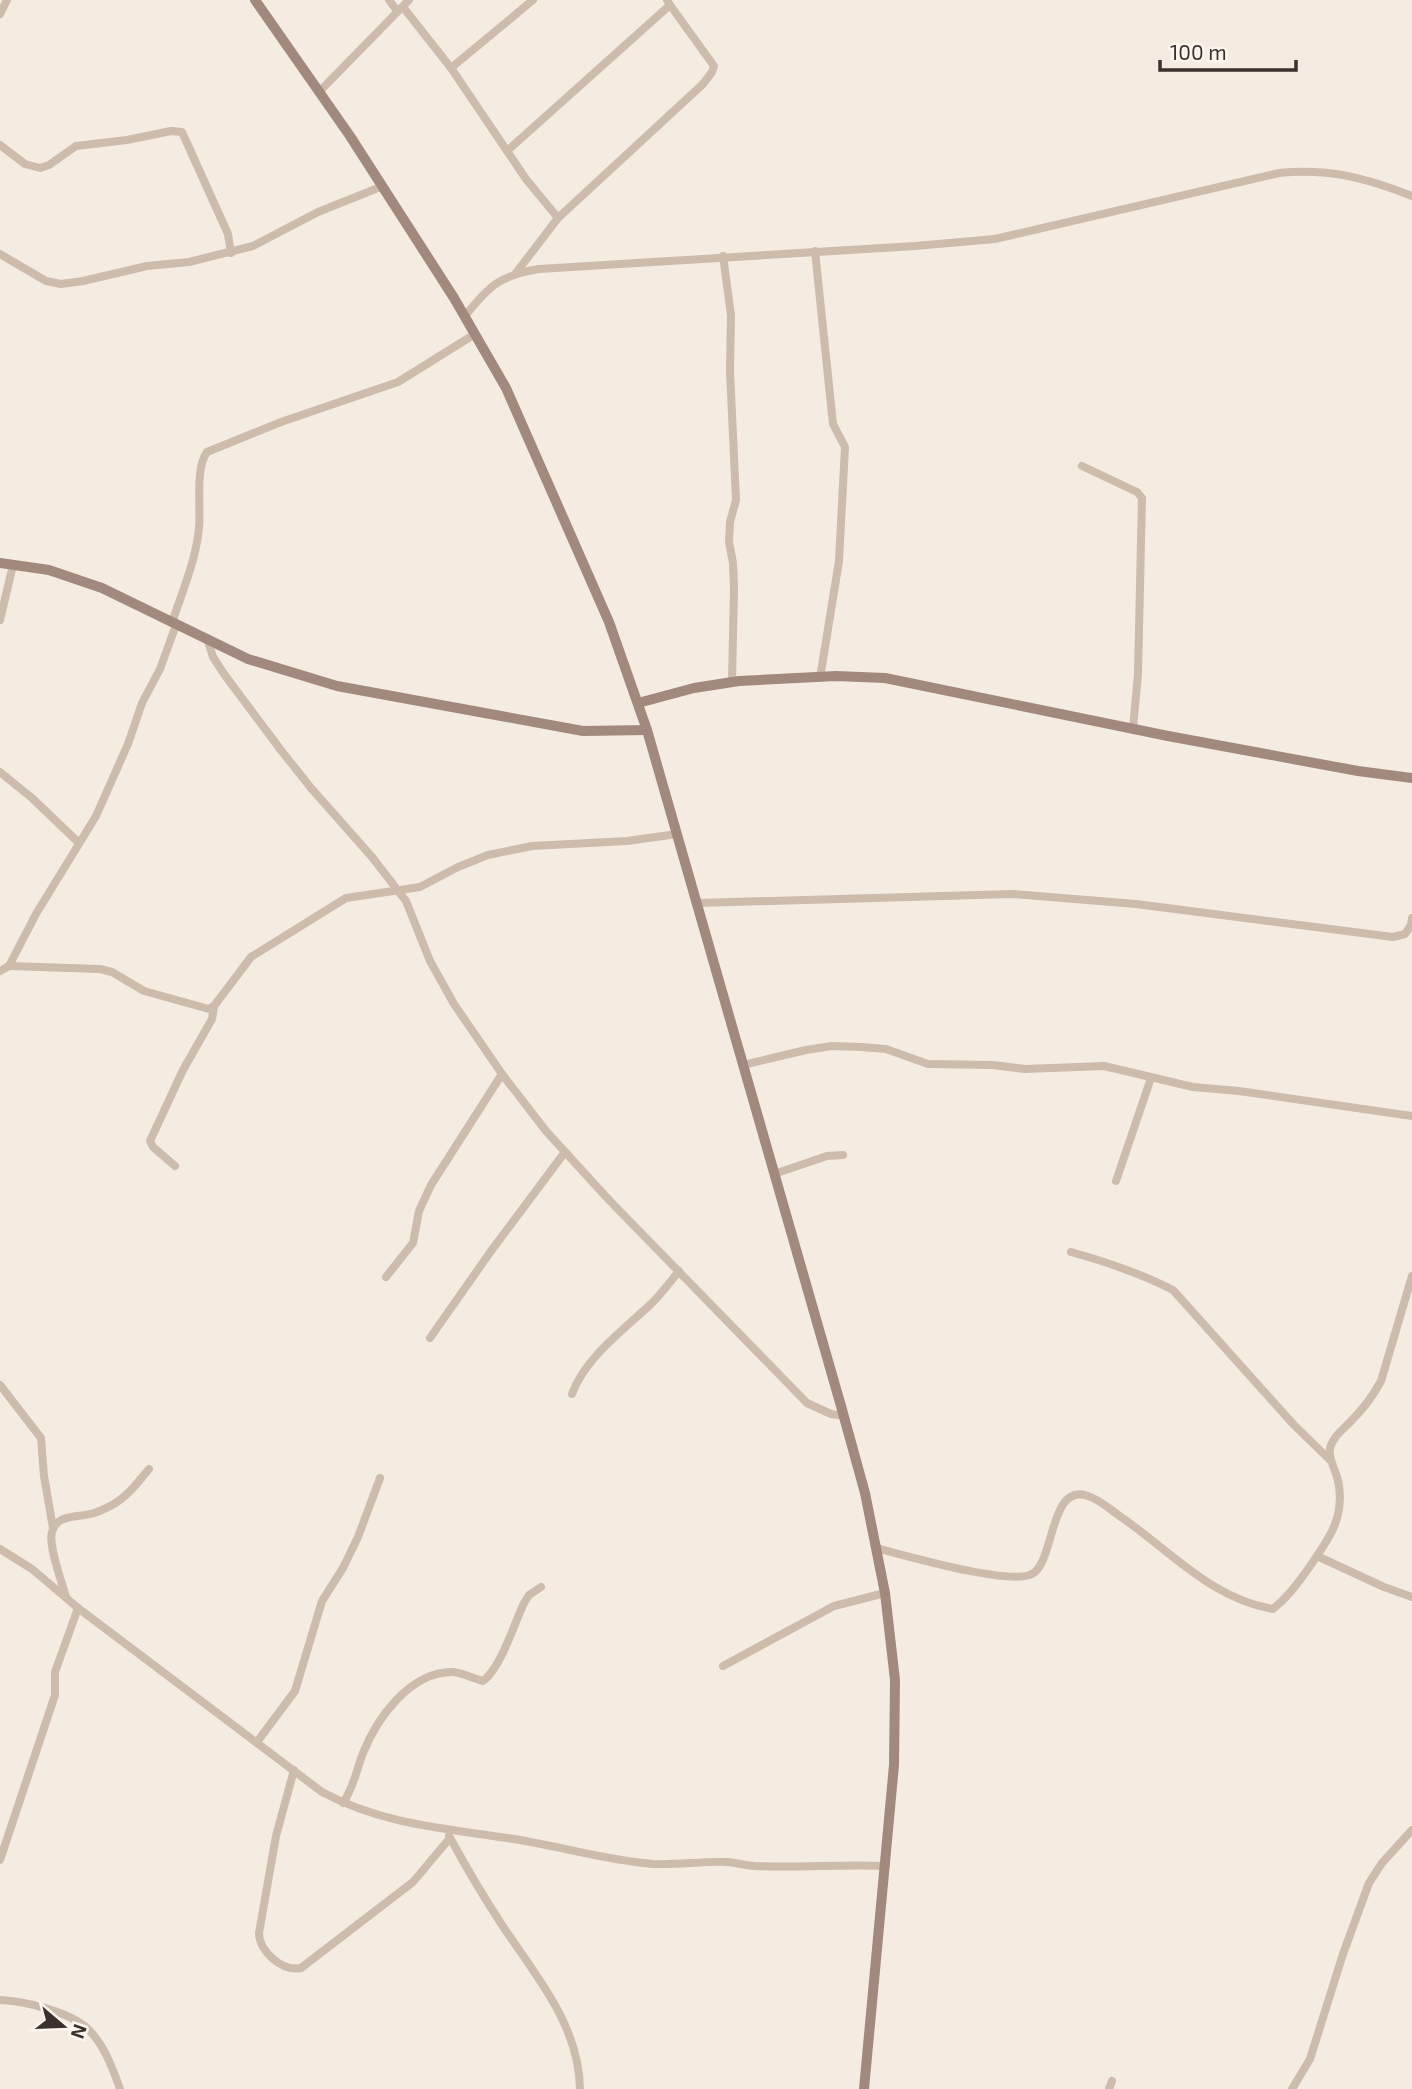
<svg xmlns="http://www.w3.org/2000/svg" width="1412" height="2089" font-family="'Exo 2',sans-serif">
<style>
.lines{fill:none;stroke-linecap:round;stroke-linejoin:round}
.street{stroke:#cdbbac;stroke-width:8}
.secondary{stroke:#a18a7d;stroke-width:10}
</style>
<rect width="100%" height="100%" fill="#f4ebe1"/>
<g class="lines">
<!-- street -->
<g class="street">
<path d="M 389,0 L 397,11"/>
<path d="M 403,7 L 451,68 L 526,179 L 558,218"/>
<path d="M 0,14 L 7,0"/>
<path d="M 451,68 L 533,0"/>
<path d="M 319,92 L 409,0"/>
<path d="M 0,145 L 25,164 L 40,168 L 49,165 L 76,146 L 127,140 L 171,131 L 182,132 L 228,234 L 231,253"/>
<path d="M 507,151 L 670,5 L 667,0"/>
<path d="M 815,251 L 833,424 L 845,447 L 839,561 L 820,678"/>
<path d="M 0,254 L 46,281 L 61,284 L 83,281 L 147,266 L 189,262 L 253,246 L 318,212 L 383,186"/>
<path d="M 723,256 L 731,315 L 730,371 L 736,500 L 730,522 L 729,542 L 733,563 L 734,588 L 732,682"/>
<path d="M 516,273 L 558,218 L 703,84 L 712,72 L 714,66 L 670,5"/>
<path d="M 465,316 C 489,286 500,275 539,269 L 915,246 L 995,239 L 1279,173 C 1329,168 1366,178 1412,196"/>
<path d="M 1082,466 L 1137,492 L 1142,498 L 1138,674 L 1133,728"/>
<path d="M 0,620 L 13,565"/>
<path d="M 172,623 C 182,592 196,560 199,528 C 201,507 195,468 207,452 L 281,422 L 398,382 L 475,334"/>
<path d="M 208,641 L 213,657 L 224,674 L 280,749 L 311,788 L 372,857 L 406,901 L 430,961 L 454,1004 L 502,1074 L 546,1131 L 609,1200 L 807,1403 L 831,1414 L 844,1416"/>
<path d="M 0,772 L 32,798 L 79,843"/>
<path d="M 697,903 L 1012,894 L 1136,904 L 1393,937 L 1405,934 L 1411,925 L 1412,918"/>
<path d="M 9,966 L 100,969 L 112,972 L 144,991 L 209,1009 L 214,1006 L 251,957 L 346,898 L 420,887 L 458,867 L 488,855 L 532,846 L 627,841 L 677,834"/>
<path d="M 0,971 L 9,966 L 36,914 L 96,816 L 128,744 L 142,703 L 160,669 L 176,625"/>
<path d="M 743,1065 L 806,1050 L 832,1046 L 861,1047 L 886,1049 L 928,1064 L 993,1065 L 1025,1069 L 1104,1066 L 1193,1087 L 1239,1091 L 1412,1116"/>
<path d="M 175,1166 L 153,1147 L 150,1141 L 183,1070 L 212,1019 L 214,1006"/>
<path d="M 774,1174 L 827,1156 L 843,1155"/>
<path d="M 1116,1181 L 1151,1078"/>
<path d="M 1071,1252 C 1107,1262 1140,1273 1173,1290 L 1294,1425 L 1330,1460"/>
<path d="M 386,1277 L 413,1243 L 419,1211 L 431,1185 L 502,1074"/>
<path d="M 430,1338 L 491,1251 L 565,1152"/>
<path d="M 0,1385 L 41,1438 L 44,1476 L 53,1528"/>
<path d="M 572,1394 C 585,1358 623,1330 651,1304 C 661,1294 670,1282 679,1271"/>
<path d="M 876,1548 C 904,1555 1010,1586 1032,1574 C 1055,1562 1049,1482 1088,1496 C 1101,1500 1113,1512 1124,1519 C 1172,1553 1213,1599 1273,1609 C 1288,1597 1297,1584 1308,1569 C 1327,1541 1344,1521 1339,1486 C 1338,1472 1326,1458 1331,1445 C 1335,1434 1345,1428 1352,1420 C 1363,1409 1373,1396 1381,1381 L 1412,1276"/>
<path d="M 0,1549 L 32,1569 L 78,1608 L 55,1672 L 55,1695 L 0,1860"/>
<path d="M 1317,1556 L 1384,1587 L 1412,1597"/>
<path d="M 66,1597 C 62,1582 48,1546 52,1532 C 57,1513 79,1518 94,1513 C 101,1511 108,1507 114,1504 C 129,1495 138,1482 149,1469"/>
<path d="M 78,1608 L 322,1792 C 382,1824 441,1828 507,1838 C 556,1845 603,1860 653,1864 C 678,1865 702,1861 727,1862 C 736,1863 745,1865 754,1866 C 798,1868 842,1864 886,1866"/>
<path d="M 723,1666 L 834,1606 L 885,1593"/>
<path d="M 257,1742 L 295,1691 L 322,1601 L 343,1568 L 358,1537 L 380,1478"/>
<path d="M 294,1770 L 276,1836 L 259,1933 C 259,1951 282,1972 301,1968 L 413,1882 L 450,1838"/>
<path d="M 343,1803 C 354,1787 356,1771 363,1753 C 377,1718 410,1672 452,1672 C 462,1672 473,1679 483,1681 C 501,1668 514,1624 524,1603 L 529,1595 L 541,1587"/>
<path d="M 449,1836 C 466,1867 483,1896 502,1925 C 536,1976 579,2025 580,2089"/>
<path d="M 0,2000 C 25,2001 71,2012 89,2030 C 104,2045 113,2069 120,2089"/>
<path d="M 1109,2089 L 1112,2081"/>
<path d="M 1292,2089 L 1310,2059 L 1343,1954 L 1369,1883 L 1382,1863 L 1412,1830"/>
</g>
<!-- secondary -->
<g class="secondary">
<path d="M 255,0 L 350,136 L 454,298 L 506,388 L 609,622 L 647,730 L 841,1406 L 865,1493 L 885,1593 L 895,1680 L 894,1765 L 864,2089"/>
<path d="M 0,563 L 49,570 L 102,588 L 248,659 L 337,686 L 583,731 L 647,730"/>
<path d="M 638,703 L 694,688 L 739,681 L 836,676 L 885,678 L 1168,736 L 1358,771 L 1412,778"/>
</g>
</g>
<!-- north arrow -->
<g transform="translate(63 2026) rotate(109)" stroke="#fbf5ee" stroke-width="5" paint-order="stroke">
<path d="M0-5L12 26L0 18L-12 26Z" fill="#3b302b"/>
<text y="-10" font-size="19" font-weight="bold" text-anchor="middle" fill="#3b302b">N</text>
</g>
<!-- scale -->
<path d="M1160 60v10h136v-10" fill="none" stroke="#3b302b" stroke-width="3.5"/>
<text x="1170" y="60" font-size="21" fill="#3b302b" stroke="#fbf5ee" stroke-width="5" paint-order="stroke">100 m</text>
</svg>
